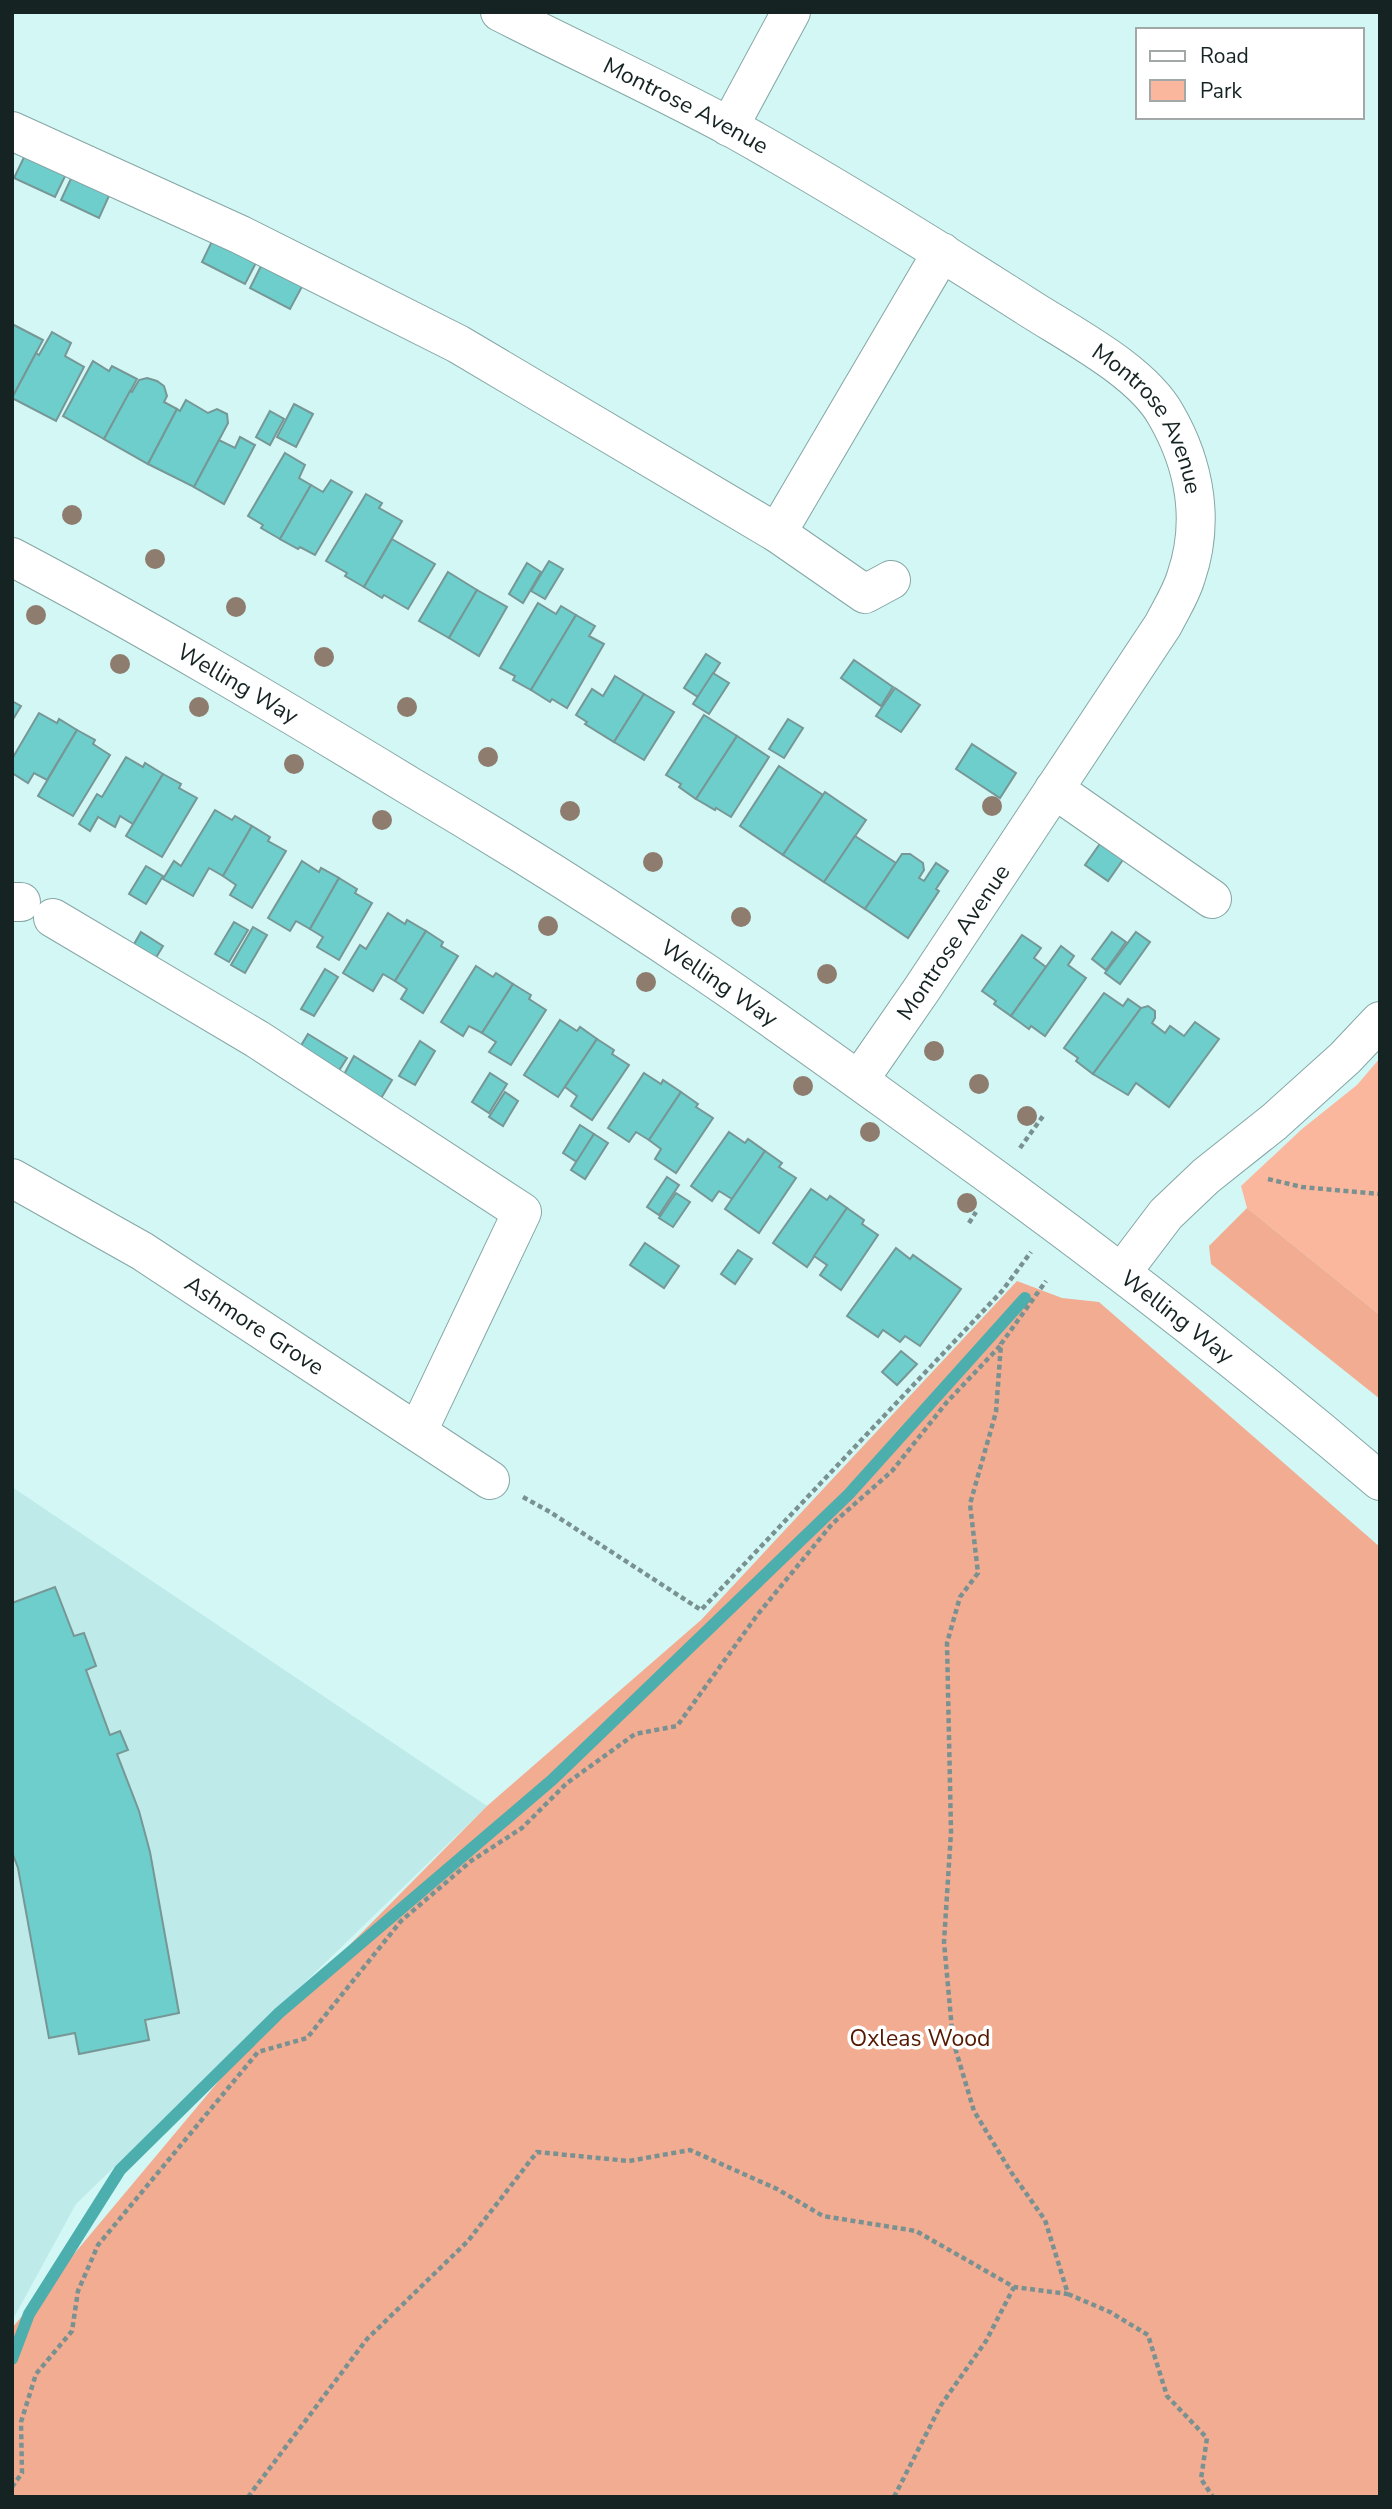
<svg xmlns="http://www.w3.org/2000/svg" width="1392" height="2509" font-family="'Nunito Sans',sans-serif">
<style>
.built{fill:#beeae9}
.green{fill:#fbb79d}
.forest{fill:#f2ac91}
.lines{fill:none;stroke-linecap:round;stroke-linejoin:round}
.stream{stroke:#4caead;stroke-width:12}
.building{fill:#6dcecc;stroke:#769796;stroke-width:2}
.minor-casing{stroke:#85a6a5;stroke-width:40}
.path{stroke:#799291;stroke-width:4.5;stroke-dasharray:5 3.5;stroke-linecap:butt}
.minor{stroke:#fff;stroke-width:38}
.tree{fill:#8e7c6e}
.labels{text-anchor:middle;stroke-width:7;stroke-linejoin:round;paint-order:stroke}
.street-label{font-size:23px;fill:#162323;stroke:#fff}
.park-label{font-size:23px;fill:#551800;stroke:#fff}
</style>
<rect width="100%" height="100%" fill="#d3f7f5"/>
<!-- built -->
<path class="built" d="M 12,1487 L 487,1806 L 76,2204 L 12,2321 Z"/>
<!-- green -->
<path class="green" d="M 1380,1058 L 1380,1315 L 1247,1208 L 1241,1186 L 1302,1129 L 1357,1085 Z"/>
<!-- forest -->
<g class="forest">
<path d="M 1247,1208 L 1380,1315 L 1380,1399 L 1211,1264 L 1209,1246 Z"/>
<path d="M 1017,1281 L 1062,1298 L 1099,1302 L 1380,1547 L 1380,2497 L 12,2497 L 12,2328 L 238,2058 L 487,1806 L 701,1620 Z"/>
</g>
<g class="lines">
<!-- stream -->
<path class="stream" d="M 12,2359 L 29,2314 L 120,2170 L 279,2013 L 552,1780 L 849,1494 L 1025,1298"/>
</g>
<!-- building -->
<g class="building">
<path d="M 28,149 L 69,168 L 55,197 L 14,178 Z"/>
<path d="M 75,170 L 113,187 L 99,218 L 61,200 Z"/>
<path d="M 215,235 L 259,257 L 245,284 L 202,262 Z"/>
<path d="M 264,260 L 305,281 L 290,309 L 250,288 Z"/>
<path d="M 12,324 L 43,340 L 12,398 Z"/>
<path d="M 52,332 L 71,343 L 65,356 L 84,367 L 56,421 L 12,398 L 36,353 L 39,355 Z"/>
<path d="M 93,361 L 109,371 L 112,366 L 137,379 L 104,439 L 63,416 Z"/>
<path d="M 147,378 L 157,381 L 164,386 L 167,396 L 164,402 L 177,409 L 148,464 L 104,439 L 130,391 L 132,392 L 139,380 Z"/>
<path d="M 186,400 L 208,413 L 217,409 L 227,414 L 228,423 L 194,487 L 148,464 L 177,409 L 180,411 Z"/>
<path d="M 294,404 L 313,414 L 296,447 L 277,437 Z"/>
<path d="M 270,411 L 284,419 L 270,445 L 256,437 Z"/>
<path d="M 240,437 L 255,445 L 224,504 L 194,487 L 219,440 L 235,448 Z"/>
<path d="M 285,453 L 305,465 L 299,478 L 311,485 L 280,539 L 261,528 L 263,525 L 248,516 Z"/>
<path d="M 331,480 L 352,492 L 315,555 L 300,547 L 298,549 L 280,539 L 311,485 L 323,492 Z"/>
<path d="M 366,494 L 382,503 L 379,508 L 402,521 L 364,587 L 345,576 L 347,573 L 326,561 Z"/>
<path d="M 392,539 L 435,564 L 408,609 L 384,595 L 382,598 L 364,587 Z"/>
<path d="M 549,561 L 563,569 L 545,599 L 531,591 Z"/>
<path d="M 527,563 L 541,572 L 523,603 L 509,594 Z"/>
<path d="M 448,572 L 477,590 L 449,638 L 419,621 Z"/>
<path d="M 477,590 L 507,607 L 479,656 L 449,638 Z"/>
<path d="M 538,603 L 556,614 L 561,606 L 576,615 L 531,690 L 513,680 L 515,676 L 500,668 Z"/>
<path d="M 576,615 L 595,626 L 589,636 L 604,644 L 567,708 L 552,699 L 550,702 L 531,690 Z"/>
<path d="M 706,654 L 720,663 L 698,697 L 684,688 Z"/>
<path d="M 854,660 L 893,687 L 881,706 L 841,678 Z"/>
<path d="M 713,673 L 729,683 L 709,714 L 693,704 Z"/>
<path d="M 615,676 L 644,694 L 614,742 L 585,724 L 587,722 L 576,715 L 592,689 L 603,696 Z"/>
<path d="M 895,688 L 920,705 L 901,732 L 876,716 Z"/>
<path d="M 644,694 L 674,712 L 644,760 L 614,742 Z"/>
<path d="M 12,701 L 21,706 L 12,721 Z"/>
<path d="M 39,713 L 57,723 L 59,719 L 77,730 L 47,780 L 34,773 L 28,783 L 12,773 L 12,759 Z"/>
<path d="M 704,715 L 737,736 L 696,799 L 679,787 L 681,784 L 666,775 Z"/>
<path d="M 788,719 L 803,728 L 784,758 L 769,749 Z"/>
<path d="M 77,730 L 95,740 L 93,744 L 110,755 L 73,816 L 38,796 Z"/>
<path d="M 737,736 L 769,757 L 731,817 L 716,808 L 715,810 L 696,799 Z"/>
<path d="M 972,744 L 1016,773 L 1000,798 L 956,769 Z"/>
<path d="M 126,757 L 143,767 L 145,763 L 163,774 L 133,824 L 120,816 L 115,827 L 98,817 L 90,831 L 79,824 L 97,794 L 102,797 Z"/>
<path d="M 779,766 L 823,795 L 783,855 L 740,826 Z"/>
<path d="M 163,774 L 181,784 L 179,788 L 197,798 L 162,857 L 126,836 Z"/>
<path d="M 825,792 L 866,820 L 824,882 L 783,855 Z"/>
<path d="M 215,810 L 232,820 L 235,816 L 252,826 L 223,876 L 209,868 L 193,896 L 163,879 L 174,861 L 181,866 Z"/>
<path d="M 252,826 L 270,837 L 268,841 L 286,851 L 252,908 L 230,895 L 236,885 L 223,876 Z"/>
<path d="M 855,836 L 896,863 L 865,909 L 824,882 Z"/>
<path d="M 1104,838 L 1127,854 L 1108,881 L 1085,865 Z"/>
<path d="M 902,854 L 910,854 L 923,863 L 924,870 L 919,878 L 924,881 L 936,863 L 948,871 L 936,889 L 939,891 L 908,938 L 865,909 Z"/>
<path d="M 302,861 L 319,872 L 321,868 L 339,878 L 310,929 L 296,921 L 290,931 L 268,918 Z"/>
<path d="M 146,866 L 163,876 L 146,904 L 129,894 Z"/>
<path d="M 339,878 L 357,889 L 355,893 L 372,903 L 339,960 L 317,947 L 323,937 L 310,929 Z"/>
<path d="M 388,913 L 405,924 L 407,920 L 426,931 L 395,981 L 383,974 L 373,991 L 343,973 L 360,945 L 366,949 Z"/>
<path d="M 234,922 L 248,930 L 229,962 L 215,954 Z"/>
<path d="M 253,927 L 267,935 L 245,973 L 231,965 Z"/>
<path d="M 426,931 L 443,942 L 441,946 L 458,956 L 423,1013 L 401,999 L 407,989 L 395,981 Z"/>
<path d="M 141,932 L 163,946 L 151,966 L 129,953 Z"/>
<path d="M 1112,932 L 1126,942 L 1106,970 L 1092,959 Z"/>
<path d="M 1136,932 L 1150,942 L 1120,984 L 1105,973 Z"/>
<path d="M 1022,935 L 1041,948 L 1034,958 L 1046,967 L 1011,1016 L 994,1004 L 996,1001 L 982,991 Z"/>
<path d="M 1061,946 L 1074,956 L 1068,965 L 1086,978 L 1045,1036 L 1031,1026 L 1029,1029 L 1011,1016 Z"/>
<path d="M 476,966 L 493,977 L 496,973 L 513,984 L 482,1033 L 469,1026 L 463,1036 L 441,1022 Z"/>
<path d="M 325,969 L 338,977 L 314,1016 L 301,1009 Z"/>
<path d="M 513,984 L 531,995 L 529,999 L 546,1010 L 511,1065 L 489,1052 L 496,1042 L 482,1033 Z"/>
<path d="M 1104,993 L 1123,1006 L 1128,999 L 1141,1008 L 1093,1074 L 1076,1061 L 1078,1058 L 1064,1048 Z"/>
<path d="M 1148,1006 L 1155,1011 L 1155,1018 L 1152,1023 L 1165,1033 L 1170,1026 L 1184,1036 L 1195,1022 L 1219,1039 L 1169,1107 L 1136,1083 L 1128,1095 L 1093,1074 L 1141,1008 Z"/>
<path d="M 560,1020 L 577,1031 L 580,1027 L 597,1039 L 558,1097 L 524,1075 Z"/>
<path d="M 308,1034 L 347,1058 L 335,1077 L 296,1054 Z"/>
<path d="M 597,1039 L 614,1050 L 612,1054 L 629,1065 L 592,1120 L 571,1106 L 577,1096 L 565,1087 Z"/>
<path d="M 420,1041 L 435,1051 L 415,1085 L 399,1076 Z"/>
<path d="M 354,1056 L 392,1080 L 380,1100 L 342,1078 Z"/>
<path d="M 490,1073 L 507,1084 L 489,1113 L 472,1102 Z"/>
<path d="M 644,1073 L 661,1084 L 663,1080 L 681,1092 L 649,1140 L 636,1132 L 629,1142 L 608,1128 Z"/>
<path d="M 505,1092 L 518,1101 L 503,1126 L 489,1117 Z"/>
<path d="M 681,1092 L 698,1104 L 696,1107 L 713,1118 L 676,1173 L 655,1159 L 661,1149 L 649,1140 Z"/>
<path d="M 580,1125 L 594,1134 L 577,1162 L 563,1153 Z"/>
<path d="M 729,1132 L 745,1143 L 748,1139 L 765,1151 L 732,1199 L 719,1191 L 712,1201 L 691,1186 Z"/>
<path d="M 594,1134 L 608,1143 L 585,1179 L 571,1170 Z"/>
<path d="M 765,1151 L 782,1163 L 779,1167 L 796,1178 L 759,1233 L 725,1209 Z"/>
<path d="M 667,1177 L 679,1185 L 659,1215 L 647,1207 Z"/>
<path d="M 811,1189 L 827,1200 L 830,1196 L 847,1208 L 807,1267 L 773,1243 Z"/>
<path d="M 676,1193 L 690,1202 L 673,1227 L 659,1218 Z"/>
<path d="M 847,1208 L 864,1220 L 862,1224 L 878,1235 L 841,1290 L 820,1275 L 827,1265 L 814,1256 Z"/>
<path d="M 645,1243 L 679,1266 L 664,1288 L 630,1265 Z"/>
<path d="M 896,1248 L 910,1259 L 913,1255 L 961,1289 L 920,1346 L 905,1336 L 900,1342 L 883,1330 L 878,1337 L 847,1316 Z"/>
<path d="M 738,1250 L 752,1259 L 735,1284 L 721,1274 Z"/>
<path d="M 901,1351 L 917,1364 L 897,1385 L 882,1372 Z"/>
<path d="M 55,1587 L 74,1636 L 84,1633 L 96,1666 L 86,1670 L 110,1735 L 120,1731 L 128,1750 L 117,1754 L 139,1811 L 150,1852 L 179,2013 L 145,2020 L 149,2040 L 79,2054 L 75,2033 L 49,2038 L 18,1868 L 12,1852 L 12,1603 Z"/>
</g>
<g class="lines">
<!-- minor casing -->
<g class="minor-casing">
<g id="minor">
<path id="s1" d="M 500,12 C 577,51 656,87 732,128 C 832,184 929,244 1026,306 C 1069,334 1141,370 1166,415 C 1195,465 1205,522 1186,577 C 1181,594 1171,609 1163,625 L 922,989 L 859,1080"/>
<path d="M 729,127 L 791,12"/>
<path d="M 12,131 L 241,235 L 458,344 L 777,533 L 942,252"/>
<path d="M 777,533 L 865,594 L 891,580"/>
<path id="s2" d="M 12,557 C 147,628 278,706 408,785 C 508,844 607,906 703,971 C 786,1027 866,1086 947,1144 C 1096,1251 1240,1362 1380,1481"/>
<path d="M 1054,789 L 1212,899"/>
<path d="M 12,902 L 21,902"/>
<path d="M 53,918 L 257,1039 L 522,1212 L 418,1431"/>
<path id="s3" d="M 12,1178 L 142,1251 L 490,1480"/>
<path d="M 1122,1272 L 1166,1214 L 1206,1176 L 1274,1122 L 1345,1058 L 1380,1021"/>
</g>
</g>
<!-- path -->
<g class="path">
<path d="M 1020,1148 L 1043,1116"/>
<path d="M 1268,1179 L 1302,1187 L 1380,1194"/>
<path d="M 969,1223 L 976,1212"/>
<path d="M 523,1497 L 550,1512 L 701,1610 L 1002,1291 L 1031,1252"/>
<path d="M 1068,2294 L 1110,2312 L 1148,2335 L 1167,2396 L 1207,2438 L 1201,2479 L 1213,2497"/>
<path d="M 12,2487 L 22,2473 L 21,2422 L 36,2374 L 72,2331 L 78,2291 L 98,2245 L 258,2052 L 307,2038 L 401,1921 L 471,1861 L 522,1828 L 567,1783 L 635,1734 L 677,1726 L 758,1614 L 832,1524 L 892,1471 L 947,1402 L 1000,1346"/>
<path d="M 248,2497 L 367,2339 L 468,2241 L 537,2152 L 629,2161 L 690,2150 L 777,2189 L 823,2216 L 916,2231 L 1014,2287 L 1068,2294 L 1045,2220 L 1011,2172 L 974,2111 L 953,2041 L 944,1942 L 951,1832 L 947,1643 L 960,1597 L 978,1573 L 970,1504 L 996,1412 L 1001,1344 L 1046,1281"/>
<path d="M 894,2497 L 941,2405 L 986,2341 L 1014,2287"/>
</g>
<!-- minor -->
<use href="#minor" class="minor"/>
</g>
<!-- trees -->
<g class="tree">
<circle cx="72" cy="515" r="10"/>
<circle cx="155" cy="559" r="10"/>
<circle cx="236" cy="607" r="10"/>
<circle cx="36" cy="615" r="10"/>
<circle cx="324" cy="657" r="10"/>
<circle cx="120" cy="664" r="10"/>
<circle cx="199" cy="707" r="10"/>
<circle cx="407" cy="707" r="10"/>
<circle cx="488" cy="757" r="10"/>
<circle cx="294" cy="764" r="10"/>
<circle cx="992" cy="806" r="10"/>
<circle cx="570" cy="811" r="10"/>
<circle cx="382" cy="820" r="10"/>
<circle cx="653" cy="862" r="10"/>
<circle cx="741" cy="917" r="10"/>
<circle cx="548" cy="926" r="10"/>
<circle cx="827" cy="974" r="10"/>
<circle cx="646" cy="982" r="10"/>
<circle cx="934" cy="1051" r="10"/>
<circle cx="979" cy="1084" r="10"/>
<circle cx="803" cy="1086" r="10"/>
<circle cx="1027" cy="1116" r="10"/>
<circle cx="870" cy="1132" r="10"/>
<circle cx="967" cy="1203" r="10"/>
</g>
<g class="labels">
<!-- street labels -->
<g class="street-label">
<text dy="8" stroke="none"><textPath href="#s1" startOffset="208">Montrose Avenue</textPath></text>
<text dy="8" stroke="none"><textPath href="#s1" startOffset="775">Montrose Avenue</textPath></text>
<text dy="8" stroke="none"><textPath href="#s2" startOffset="259">Welling Way</textPath></text>
<text transform="translate(953 942) rotate(-56)" y="8">Montrose Avenue</text>
<text dy="8" stroke="none"><textPath href="#s2" startOffset="826">Welling Way</textPath></text>
<text dy="8" stroke="none"><textPath href="#s2" startOffset="1393">Welling Way</textPath></text>
<text dy="8" stroke="none"><textPath href="#s3" startOffset="284">Ashmore Grove</textPath></text>
</g>
<!-- park labels -->
<g class="park-label">
<text x="920" y="2046">Oxleas Wood</text>
</g>
</g>
<!-- border -->
<rect width="1392" height="2509" fill="none" stroke="#162323" stroke-width="28"/>
<!-- legend -->
<rect x="1136" y="28" width="228" height="91" fill="#ffffff" stroke="#a2a7a7" stroke-width="2"/>
<rect x="1150" y="51" width="35" height="10" fill="#ffffff" stroke="#a2a7a7" stroke-width="2"/>
<text x="1200" y="63" font-size="21" fill="#162323">Road</text>
<rect x="1150" y="80" width="35" height="21" fill="#fbb79d" stroke="#a2a7a7" stroke-width="2"/>
<text x="1200" y="98" font-size="21" fill="#162323">Park</text>
</svg>
